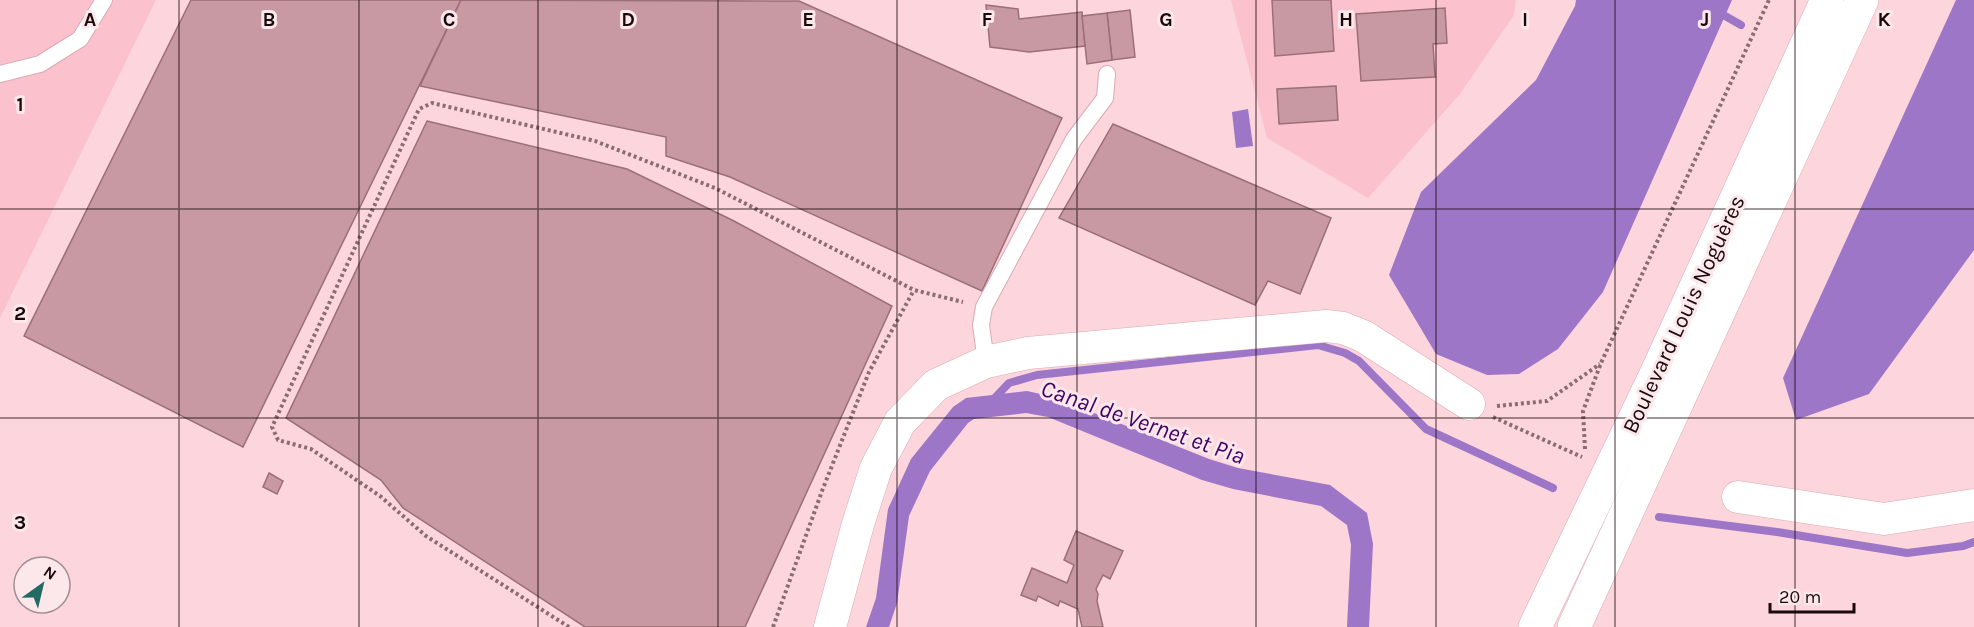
<svg xmlns="http://www.w3.org/2000/svg" width="1974" height="627" font-family="Karla,sans-serif">
<style>
.built{fill:#fbc2cd}
.water{fill:#9e76c7}
.lines{fill:none;stroke-linecap:round;stroke-linejoin:round}
.stream{stroke:#9e76c7;stroke-width:8}
.building{fill:#c899a2;stroke:#9b6f77;stroke-width:1.5}
.lane-casing{stroke:#daaab3;stroke-width:18}
.street-casing{stroke:#daaab3;stroke-width:33}
.secondary-casing{stroke:#daaab3;stroke-width:34}
.path{stroke:#896d72;stroke-width:4;stroke-dasharray:3 3;stroke-linecap:butt}
.lane{stroke:#fff;stroke-width:16}
.street{stroke:#fff;stroke-width:32}
.secondary{stroke:#fff;stroke-width:33}
.grid{fill:none;stroke:#19090d;stroke-width:1.5;stroke-opacity:0.55}
.labels{text-anchor:middle;stroke-width:6;stroke-linejoin:round;paint-order:stroke}
.street-label{font-size:22px;fill:#19090d;stroke:#fce8eb}
.water-label{font-size:24px;font-style:italic;fill:#410068;stroke:#fce8eb}
.grid-label{font-size:20px;text-anchor:middle;font-weight:bold;fill:#19090d;stroke:#fce8eb;stroke-width:6;stroke-linejoin:round;paint-order:stroke}
</style>
<rect width="100%" height="100%" fill="#fdd5dc"/>
<!-- built -->
<g class="built">
<path d="M 0,0 L 156,0 L 0,318 Z"/>
<path d="M 1231,0 L 1516,0 L 1514,15 L 1460,94 L 1368,198 L 1267,138 Z"/>
</g>
<!-- water -->
<g class="water">
<path d="M 1576,0 L 1732,0 L 1603,292 L 1558,349 L 1519,374 L 1487,375 L 1436,354 L 1389,275 L 1421,192 L 1536,80 L 1575,6 Z"/>
<path d="M 1956,0 L 1974,0 L 1974,250 L 1869,394 L 1796,420 L 1783,378 Z"/>
<path d="M 1248,109 L 1253,146 L 1236,148 L 1232,112 Z"/>
<path d="M 1027,391 L 1054,397 L 1209,459 L 1238,468 L 1330,485 L 1367,513 L 1373,544 L 1369,627 L 1347,627 L 1351,545 L 1347,525 L 1321,506 L 1233,489 L 1202,480 L 1048,417 L 1026,413 L 974,419 L 968,423 L 930,471 L 909,516 L 897,603 L 889,627 L 866,627 L 876,598 L 888,509 L 911,459 L 953,407 L 966,398 Z"/>
</g>
<g class="lines">
<!-- stream -->
<g class="stream">
<path d="M 1697,0 L 1741,25"/>
<path d="M 991,402 L 1009,383 L 1037,375 L 1318,345 L 1345,353 L 1359,361 L 1426,429 L 1553,488"/>
<path d="M 1659,517 L 1777,532 L 1907,553 L 1963,546 L 1974,542"/>
</g>
</g>
<!-- building -->
<g class="building">
<path d="M 191,0 L 461,0 L 243,447 L 24,336 Z"/>
<path d="M 461,0 L 799,1 L 1062,118 L 982,291 L 730,177 L 666,156 L 666,137 L 420,86 Z"/>
<path d="M 1272,0 L 1331,0 L 1334,51 L 1275,56 Z"/>
<path d="M 986,5 L 1018,9 L 1019,19 L 1082,12 L 1085,46 L 1029,52 L 990,47 Z"/>
<path d="M 1445,8 L 1447,43 L 1433,44 L 1435,77 L 1361,81 L 1356,14 Z"/>
<path d="M 1130,10 L 1135,57 L 1112,60 L 1107,13 Z"/>
<path d="M 1107,13 L 1112,60 L 1087,64 L 1082,16 Z"/>
<path d="M 1336,86 L 1338,120 L 1279,124 L 1277,89 Z"/>
<path d="M 427,121 L 627,169 L 732,220 L 892,306 L 745,627 L 585,627 L 403,508 L 381,480 L 286,418 Z"/>
<path d="M 1113,124 L 1331,218 L 1300,294 L 1268,281 L 1255,305 L 1059,218 Z"/>
<path d="M 269,473 L 283,481 L 277,494 L 263,487 Z"/>
<path d="M 1076,531 L 1123,551 L 1110,579 L 1103,575 L 1096,589 L 1098,594 L 1097,601 L 1103,627 L 1082,627 L 1078,609 L 1060,601 L 1058,606 L 1038,596 L 1036,601 L 1021,595 L 1032,568 L 1067,583 L 1074,565 L 1064,560 Z"/>
</g>
<g class="lines">
<!-- lane casing -->
<g class="lane-casing">
<g id="lane">
<path d="M 0,74 L 40,64 L 80,39 L 104,0"/>
<path d="M 986,362 L 981,325 L 984,307 L 1074,139 L 1105,98 L 1107,74"/>
</g>
</g>
<!-- street casing -->
<g class="street-casing">
<g id="street">
<path d="M 1738,497 L 1884,519 L 1974,505"/>
<path d="M 830,627 L 858,524 L 876,468 L 900,422 L 936,385 L 986,362 L 1028,353 L 1326,326 L 1343,328 L 1363,336 L 1469,404"/>
</g>
</g>
<!-- secondary casing -->
<g class="secondary-casing">
<g id="secondary">
<path d="M 1535,627 L 1657,372 L 1827,0"/>
<path d="M 1574,627 L 1862,0"/>
</g>
</g>
<!-- path -->
<g class="path">
<path d="M 1497,406 L 1547,401 L 1600,364"/>
<path d="M 1493,417 L 1582,457"/>
<path d="M 1585,449 L 1583,411 L 1601,363 L 1769,0"/>
<path d="M 569,627 L 426,536 L 380,496 L 311,449 L 278,440 L 272,427 L 419,109 L 432,103 L 595,141 L 715,188 L 914,290 L 963,302"/>
<path d="M 773,627 L 822,491 L 869,372 L 914,290"/>
</g>
<!-- lane -->
<use href="#lane" class="lane"/>
<!-- street -->
<use href="#street" class="street"/>
<!-- secondary -->
<use href="#secondary" class="secondary"/>
</g>
<!-- grid -->
<path class="grid" d="M 179,0 L 179,627M 359,0 L 359,627M 538,0 L 538,627M 718,0 L 718,627M 897,0 L 897,627M 1077,0 L 1077,627M 1256,0 L 1256,627M 1436,0 L 1436,627M 1615,0 L 1615,627M 1795,0 L 1795,627M 0,209 L 1974,209M 0,418 L 1974,418"/>
<g class="labels">
<!-- street labels -->
<g class="street-label">
<text transform="translate(1683 314) rotate(-65)" y="8">Boulevard Louis Noguères</text>
</g>
<!-- water labels -->
<g class="water-label">
<text transform="translate(1143 422) rotate(19)" y="8">Canal de Vernet et Pia</text>
</g>
</g>
<g class="grid-label">
<text x="90" y="26">A</text>
<text x="269" y="26">B</text>
<text x="449" y="26">C</text>
<text x="628" y="26">D</text>
<text x="808" y="26">E</text>
<text x="987" y="26">F</text>
<text x="1166" y="26">G</text>
<text x="1346" y="26">H</text>
<text x="1525" y="26">I</text>
<text x="1705" y="26">J</text>
<text x="1884" y="26">K</text>
<text x="20" y="111">1</text>
<text x="20" y="320">2</text>
<text x="20" y="529">3</text>
</g>
<!-- north arrow -->
<g transform="translate(42 585) rotate(34)"><circle r="28" fill="#fce8eb" stroke="#a18f92" stroke-width="1.5"/>
<path d="M0-4.5L10 22L0 15L-10 22Z" fill="#226b64"/>
<text y="-9" font-size="16" font-weight="bold" text-anchor="middle" fill="#19090d">N</text>
</g>
<!-- scale -->
<path d="M1770 603v9h84v-9" fill="none" stroke="#19090d" stroke-width="3"/>
<text x="1779" y="603" font-size="18" fill="#19090d" stroke="#fce8eb" stroke-width="4.5" paint-order="stroke">20 m</text>
</svg>
